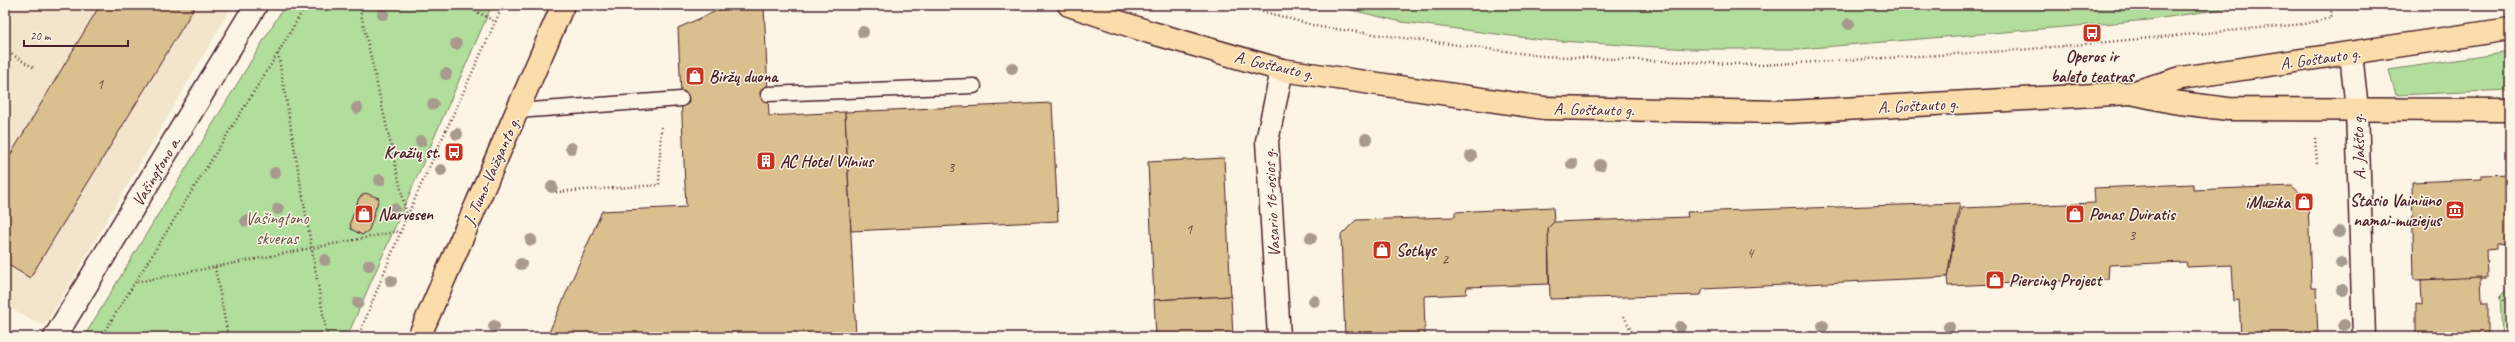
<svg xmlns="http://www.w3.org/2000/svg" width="2515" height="342" font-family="Caveat,sans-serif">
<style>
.built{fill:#f2e5cb}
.green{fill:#b1de9c;stroke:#7e7e64}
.building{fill:#dabf8f;stroke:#4a1f2b}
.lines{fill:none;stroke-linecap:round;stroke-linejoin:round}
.lane-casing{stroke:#4a1f2b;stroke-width:17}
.street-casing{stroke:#4a1f2b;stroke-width:25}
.secondary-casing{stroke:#4a1f2b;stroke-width:25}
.primary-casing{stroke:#4a1f2b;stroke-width:25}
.path{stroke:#4a1f2b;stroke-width:2.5;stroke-dasharray:1 3;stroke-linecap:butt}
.lane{stroke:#fcf5e5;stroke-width:14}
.street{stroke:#fcf5e5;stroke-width:22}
.secondary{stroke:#fcf5e5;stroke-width:22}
.primary{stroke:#faddab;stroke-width:22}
.tree{fill:#a89a8e}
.labels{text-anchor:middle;stroke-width:3;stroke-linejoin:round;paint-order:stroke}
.number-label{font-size:15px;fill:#6e4744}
.poi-label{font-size:17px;font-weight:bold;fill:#4a1f2b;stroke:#fcf5e5;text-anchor:start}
.street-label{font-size:17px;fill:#4a1f2b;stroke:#fcf5e5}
.park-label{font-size:17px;fill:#644f47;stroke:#fcf5e5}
</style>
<rect width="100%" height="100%" fill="#fcf5e5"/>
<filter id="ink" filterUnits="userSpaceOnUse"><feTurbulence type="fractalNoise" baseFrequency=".025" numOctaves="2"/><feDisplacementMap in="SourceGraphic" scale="8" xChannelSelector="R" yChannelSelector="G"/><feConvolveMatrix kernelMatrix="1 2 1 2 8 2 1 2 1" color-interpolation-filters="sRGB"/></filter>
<g filter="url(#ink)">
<!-- built -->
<path class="built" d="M 5,5 L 233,5 L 48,321 L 43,325 L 36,323 L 5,305 Z"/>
<!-- green -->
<g class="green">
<path d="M 285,5 L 492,5 L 347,337 L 88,337 L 85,335 Z"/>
<path d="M 1330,5 L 2250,5 L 2149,20 L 1799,49 L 1689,49 L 1543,40 L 1402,22 Z"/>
<path d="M 2510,52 L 2510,90 L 2396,95 L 2389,70 Z"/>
<path d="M 2510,283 L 2510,337 L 2502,337 L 2500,297 Z"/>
</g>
<!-- building -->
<g class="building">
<path d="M 100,5 L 196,5 L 30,278 L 5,263 L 5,164 Z"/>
<path d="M 730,5 L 764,5 L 769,116 L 845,112 L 856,337 L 547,337 L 602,211 L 686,207 L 678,28 Z"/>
<path d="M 1052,103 L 1058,221 L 851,231 L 845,112 Z"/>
<path d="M 1224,158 L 1231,296 L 1154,300 L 1148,162 Z"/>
<path d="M 2510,174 L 2510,244 L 2497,245 L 2497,249 L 2486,250 L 2487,278 L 2414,280 L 2412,182 L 2482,179 L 2482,175 Z"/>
<path d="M 2193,184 L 2193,190 L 2292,186 L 2308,200 L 2311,288 L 2316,288 L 2318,337 L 2241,337 L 2239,300 L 2234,301 L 2232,265 L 2187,267 L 2186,262 L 2109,265 L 2108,279 L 1948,286 L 1947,277 L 1961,208 L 2095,203 L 2094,188 Z"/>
<path d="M 365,193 L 379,198 L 369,230 L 362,235 L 351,229 L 350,223 L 359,198 Z"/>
<path d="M 1960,203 L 1947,277 L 1703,289 L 1701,295 L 1550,299 L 1548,228 L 1554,222 L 1688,217 L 1687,212 Z"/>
<path d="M 1553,207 L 1554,222 L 1548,228 L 1549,284 L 1467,287 L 1466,294 L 1424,296 L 1425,337 L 1345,337 L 1341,235 L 1356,220 L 1455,217 L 1455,212 Z"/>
<path d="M 2481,277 L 2482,303 L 2488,303 L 2488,337 L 2416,337 L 2416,303 L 2422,304 L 2421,280 Z"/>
<path d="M 1231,296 L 1233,337 L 1156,337 L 1154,300 Z"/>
</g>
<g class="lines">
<!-- lane casing -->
<g class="lane-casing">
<g id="lane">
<path d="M 768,94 L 974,86"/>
<path d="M 517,111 L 681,99"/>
</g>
</g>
<!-- street casing -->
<g class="street-casing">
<path id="street" d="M 55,337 L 256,5"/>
</g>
<!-- secondary casing -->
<g class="secondary-casing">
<g id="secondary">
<path d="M 2351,54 L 2357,109 L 2364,337"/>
<path d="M 1279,337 L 1267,141 L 1282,70"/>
</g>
</g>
<!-- primary casing -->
<g class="primary-casing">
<g id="primary">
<path d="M 1069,5 L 1149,32 L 1282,70 L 1544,108 L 1789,112 L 2131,93 L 2181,78 L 2510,29"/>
<path d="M 2131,93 L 2173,102 L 2228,109 L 2510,110"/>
<path d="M 419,337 L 563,5"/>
</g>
</g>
<!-- path -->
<g class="path">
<path d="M 306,5 L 278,53 L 327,337"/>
<path d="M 359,5 L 407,216"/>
<path d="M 464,5 L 496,22"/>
<path d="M 1239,5 L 1320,27 L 1542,56 L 1761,65 L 2008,51 L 2304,24 L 2330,18 L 2333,5"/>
<path d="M 5,50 L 34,68"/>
<path d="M 2315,138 L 2317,163"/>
<path d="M 556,192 L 659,185 L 661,126"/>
<path d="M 215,267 L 228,337"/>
<path d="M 137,282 L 400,231"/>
<path d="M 2500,297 L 2510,307"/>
<path d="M 1624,316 L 1634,337"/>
<path d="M 101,337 L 278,53"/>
<path d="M 358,337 L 407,216 L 503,5"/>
</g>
<!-- lane -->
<use href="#lane" class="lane"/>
<!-- street -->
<use href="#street" class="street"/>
<!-- secondary -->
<use href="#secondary" class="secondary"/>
<!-- primary -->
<use href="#primary" class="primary"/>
</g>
<!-- trees -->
<g class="tree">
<circle cx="383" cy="14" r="6"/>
<circle cx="1849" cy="24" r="6"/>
<circle cx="863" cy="32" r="6"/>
<circle cx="456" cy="44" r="6"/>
<circle cx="1012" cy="68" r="6"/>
<circle cx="446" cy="74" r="6"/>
<circle cx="433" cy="104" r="6"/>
<circle cx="357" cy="108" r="6"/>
<circle cx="457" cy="134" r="6"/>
<circle cx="1366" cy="139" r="6"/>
<circle cx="421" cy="141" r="6"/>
<circle cx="571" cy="148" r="6"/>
<circle cx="1471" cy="156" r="6"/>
<circle cx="1572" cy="164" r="6"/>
<circle cx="1600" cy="165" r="6"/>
<circle cx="441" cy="170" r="6"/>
<circle cx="275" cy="173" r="6"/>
<circle cx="380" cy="180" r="6"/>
<circle cx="552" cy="187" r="6"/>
<circle cx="278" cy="209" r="6"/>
<circle cx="394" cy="209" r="6"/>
<circle cx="246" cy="221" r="6"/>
<circle cx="2339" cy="232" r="6"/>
<circle cx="1311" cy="238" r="6"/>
<circle cx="531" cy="240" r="6"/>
<circle cx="325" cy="260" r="6"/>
<circle cx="2341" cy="263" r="6"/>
<circle cx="521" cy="264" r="6"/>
<circle cx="369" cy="265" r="6"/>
<circle cx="391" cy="281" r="6"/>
<circle cx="2342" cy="290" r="6"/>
<circle cx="1314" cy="301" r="6"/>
<circle cx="358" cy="303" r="6"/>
<circle cx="2344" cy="325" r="6"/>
<circle cx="494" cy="326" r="6"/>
<circle cx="1823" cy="326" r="6"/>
<circle cx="1680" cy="327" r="6"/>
<circle cx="1949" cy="327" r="6"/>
</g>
</g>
<!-- icons -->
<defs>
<g id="bus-square" transform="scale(1)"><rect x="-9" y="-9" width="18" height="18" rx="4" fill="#c8321e" stroke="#fcf5e5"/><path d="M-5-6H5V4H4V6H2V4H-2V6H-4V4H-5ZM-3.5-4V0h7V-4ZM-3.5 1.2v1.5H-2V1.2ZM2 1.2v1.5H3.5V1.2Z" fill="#fff"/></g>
<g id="shop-square" transform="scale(1)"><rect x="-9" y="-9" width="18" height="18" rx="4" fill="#c8321e" stroke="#fcf5e5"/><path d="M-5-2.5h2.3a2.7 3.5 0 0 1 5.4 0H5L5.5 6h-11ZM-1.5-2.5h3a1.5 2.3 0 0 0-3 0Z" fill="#fff"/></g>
<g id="building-square" transform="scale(1)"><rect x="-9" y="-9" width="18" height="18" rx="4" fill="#c8321e" stroke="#fcf5e5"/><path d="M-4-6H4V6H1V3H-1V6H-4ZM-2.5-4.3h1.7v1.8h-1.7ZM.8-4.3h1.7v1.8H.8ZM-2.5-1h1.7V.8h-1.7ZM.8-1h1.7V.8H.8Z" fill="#fff"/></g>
<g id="museum-square" transform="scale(1)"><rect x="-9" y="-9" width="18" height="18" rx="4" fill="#c8321e" stroke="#fcf5e5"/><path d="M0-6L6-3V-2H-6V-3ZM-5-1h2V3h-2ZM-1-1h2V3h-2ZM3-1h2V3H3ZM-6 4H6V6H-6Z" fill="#fff"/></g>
</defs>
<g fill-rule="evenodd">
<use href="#bus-square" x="2092" y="33"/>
<use href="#shop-square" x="695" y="76"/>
<use href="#bus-square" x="454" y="152"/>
<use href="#building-square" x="766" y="161"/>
<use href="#shop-square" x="2304" y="202"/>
<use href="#museum-square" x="2455" y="210"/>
<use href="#shop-square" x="364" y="214"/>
<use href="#shop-square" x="2075" y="214"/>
<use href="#shop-square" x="1382" y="250"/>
<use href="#shop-square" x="1995" y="280"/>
</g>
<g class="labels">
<!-- number labels -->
<g class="number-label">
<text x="100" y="89">1</text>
<text x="951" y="172">3</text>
<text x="1189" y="234">1</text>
<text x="2132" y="240">3</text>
<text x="1750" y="258">4</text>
<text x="1445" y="264">2</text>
</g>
<!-- poi labels -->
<g class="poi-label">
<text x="2092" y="62" text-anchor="middle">Operos ir<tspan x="2092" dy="20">baleto teatras</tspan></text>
<text x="709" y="82">Biržų duona</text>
<text x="440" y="158" text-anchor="end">Kražių st.</text>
<text x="780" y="167">AC Hotel Vilnius</text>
<text x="2441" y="206" text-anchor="end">Stasio Vainiūno<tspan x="2441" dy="20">namai-muziejus</tspan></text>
<text x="2290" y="208" text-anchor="end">iMuzika</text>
<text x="378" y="220">Narvesen</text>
<text x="2089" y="220">Ponas Dviratis</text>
<text x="1396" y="256">Sothys</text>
<text x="2009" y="286">Piercing Project</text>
</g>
<!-- street labels -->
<g class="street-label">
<text transform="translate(2320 58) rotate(-8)" y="6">A. Goštauto g.</text>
<text transform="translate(1274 65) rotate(13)" y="6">A. Goštauto g.</text>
<text transform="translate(1918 105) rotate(-3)" y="6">A. Goštauto g.</text>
<text transform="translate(1594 109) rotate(1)" y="6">A. Goštauto g.</text>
<text transform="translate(2358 147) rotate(-92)" y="6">A. Jakšto g.</text>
<text transform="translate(156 171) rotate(-59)" y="6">Vašingtono a.</text>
<text transform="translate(491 171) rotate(-66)" y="6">J. Tumo-Vaižganto g.</text>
<text transform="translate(1271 203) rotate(-93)" y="6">Vasario 16-osios g.</text>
</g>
<!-- park labels -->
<g class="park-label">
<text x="277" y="224">Vašingtono<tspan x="277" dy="20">skveras</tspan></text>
</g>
</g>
<!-- margin -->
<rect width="2515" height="342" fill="none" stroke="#fcf5e5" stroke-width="20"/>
<rect x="10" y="10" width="2495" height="322" fill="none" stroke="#4a1f2b" stroke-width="1.5" filter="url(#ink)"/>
<!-- scale -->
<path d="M24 40v6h104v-6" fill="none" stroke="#4a1f2b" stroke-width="2"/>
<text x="30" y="40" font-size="12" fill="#4a1f2b" stroke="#fcf5e5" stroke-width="3" paint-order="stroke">20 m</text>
</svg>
